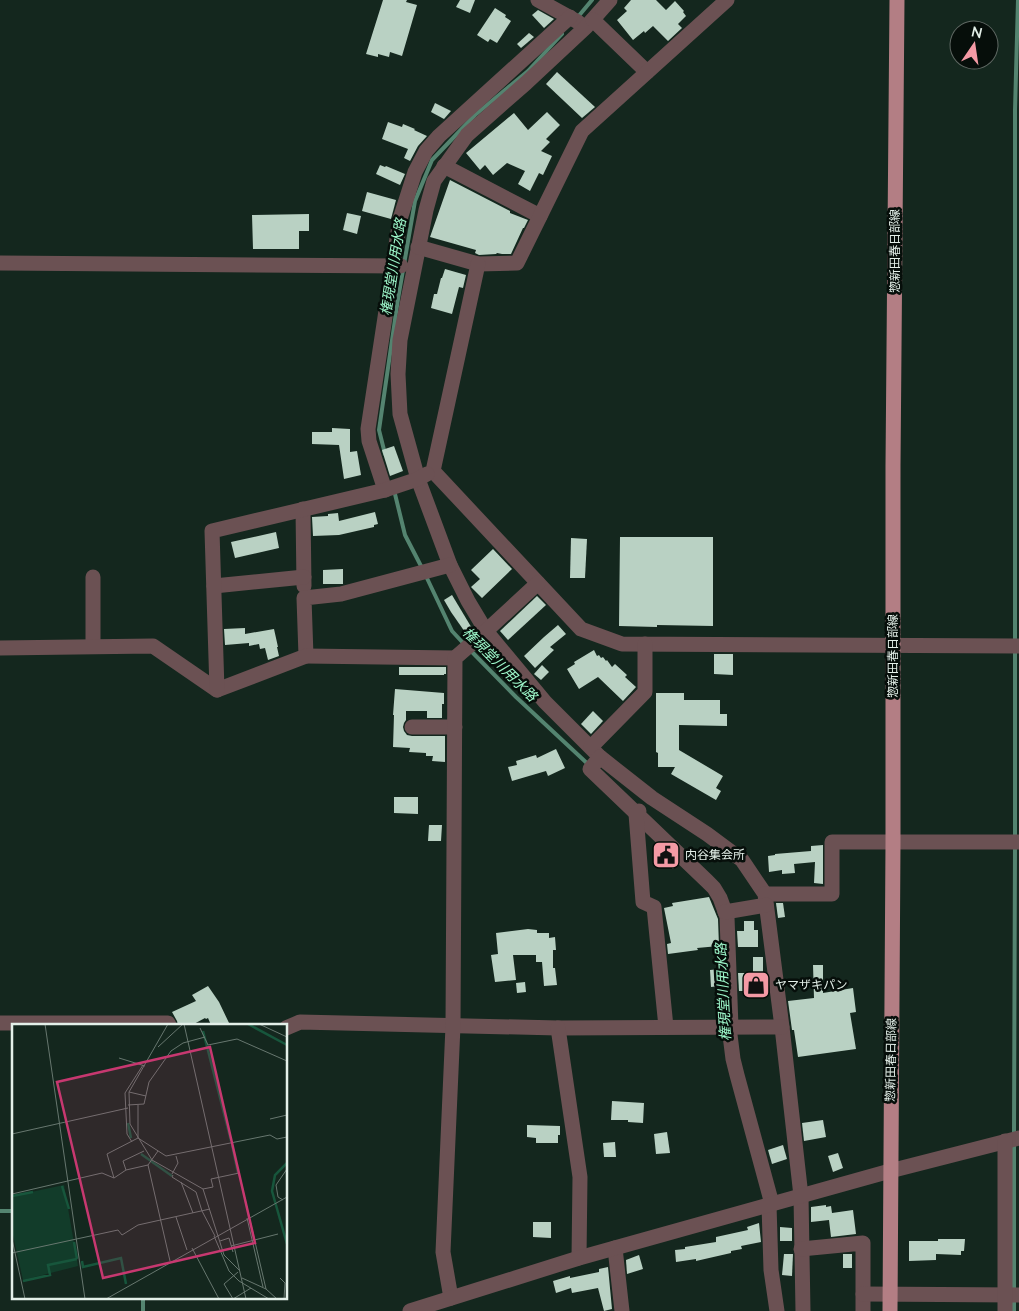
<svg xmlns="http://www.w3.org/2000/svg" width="1019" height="1311" font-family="Lato,'Noto Sans JP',sans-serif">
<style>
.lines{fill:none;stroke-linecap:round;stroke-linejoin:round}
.stream{stroke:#548470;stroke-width:4}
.building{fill:#b9d1c3}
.minor{stroke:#6b5153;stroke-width:15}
.major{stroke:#b37e84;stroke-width:15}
.labels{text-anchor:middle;stroke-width:5;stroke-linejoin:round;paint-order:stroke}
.street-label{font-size:12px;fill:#e4f0e9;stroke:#060e0a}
.poi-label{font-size:12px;fill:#e4f0e9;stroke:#060e0a;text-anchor:start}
.water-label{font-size:14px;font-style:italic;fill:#9ef8cb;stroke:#060e0a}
.inset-river{fill:none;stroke:#17563c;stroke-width:2.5}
.inset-road{fill:none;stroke:#67776f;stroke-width:1}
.view{fill:#c73870;fill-opacity:0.15;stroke:#c73870;stroke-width:2.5}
.inset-edge{fill:none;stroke:#e4f0e9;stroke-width:2.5}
</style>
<rect width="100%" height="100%" fill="#14271e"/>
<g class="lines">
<!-- stream -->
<g class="stream">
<path d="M 577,18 L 592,0"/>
<path d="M 385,454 L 379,430 L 398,299 L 415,201 L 432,160 L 475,115 L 528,71 L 562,34"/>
<path d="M 394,490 L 405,535 L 422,568"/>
<path d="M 425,574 L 452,631 L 464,644"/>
<path d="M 1015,643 L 1015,110 L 1018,0"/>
<path d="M 471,651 L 516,697 L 590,766"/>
<path d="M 1015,838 L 1015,650"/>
<path d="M 1014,1135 L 1015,845"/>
<path d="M 0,1211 L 14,1211"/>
<path d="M 1014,1293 L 1014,1142"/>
<path d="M 143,1311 L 143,1297"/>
<path d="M 1014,1311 L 1014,1300"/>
</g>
</g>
<!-- building -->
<g class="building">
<path d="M 383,0 L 407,0 L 406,2 L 417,5 L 402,56 L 390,52 L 389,57 L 378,54 L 378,57 L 366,54 Z"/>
<path d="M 460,0 L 475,0 L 470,13 L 456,7 Z"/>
<path d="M 631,0 L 656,0 L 666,10 L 675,1 L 684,11 L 683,12 L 686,16 L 678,24 L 682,28 L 668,41 L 653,26 L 645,33 L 644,31 L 633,40 L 617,20 L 627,11 L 624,8 Z"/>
<path d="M 495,8 L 506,15 L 505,17 L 511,21 L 497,43 L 490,39 L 488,42 L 477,35 Z"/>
<path d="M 538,10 L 554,19 L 544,28 L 532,15 Z"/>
<path d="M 529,33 L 534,37 L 521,48 L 517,44 Z"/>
<path d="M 557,72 L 595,107 L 582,118 L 546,84 Z"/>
<path d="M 435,103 L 451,111 L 444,119 L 431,112 Z"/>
<path d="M 547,112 L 560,125 L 546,139 L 550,142 L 541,151 L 552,156 L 543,175 L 539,173 L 530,191 L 518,184 L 525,171 L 507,163 L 493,175 L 485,165 L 480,170 L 466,153 L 514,113 L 528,130 Z"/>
<path d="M 388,122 L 402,127 L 403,124 L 415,129 L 414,130 L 427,136 L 418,146 L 410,161 L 404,158 L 408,149 L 382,139 Z"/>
<path d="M 380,165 L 385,167 L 386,166 L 405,174 L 400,185 L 376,174 Z"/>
<path d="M 450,180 L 510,211 L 510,213 L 528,220 L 524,228 L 523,228 L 511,254 L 502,254 L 497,253 L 496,254 L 479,255 L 475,253 L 476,250 L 430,237 Z"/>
<path d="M 367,192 L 396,200 L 391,219 L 362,211 Z"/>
<path d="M 347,213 L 361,216 L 357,234 L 343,230 Z"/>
<path d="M 309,214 L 309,231 L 299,231 L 299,249 L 253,249 L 252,215 Z"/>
<path d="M 445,269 L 466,275 L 463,288 L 459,287 L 452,314 L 431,308 L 434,294 L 437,294 L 441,278 L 442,278 Z"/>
<path d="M 332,428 L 350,429 L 350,452 L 357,451 L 361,475 L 344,479 L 339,445 L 312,444 L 312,432 L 332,432 Z"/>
<path d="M 394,446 L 403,471 L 390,476 L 382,450 Z"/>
<path d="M 375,512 L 378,524 L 374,525 L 374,527 L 339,535 L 313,536 L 312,517 L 328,516 L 328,514 L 338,513 L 339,521 Z"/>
<path d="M 276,532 L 279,548 L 235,558 L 231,542 Z"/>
<path d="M 620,537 L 713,537 L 713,626 L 657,625 L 657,627 L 619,626 Z"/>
<path d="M 571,538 L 587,539 L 585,578 L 570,578 Z"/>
<path d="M 493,549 L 512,569 L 482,598 L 471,587 L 480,579 L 471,570 Z"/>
<path d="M 343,569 L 343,584 L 323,584 L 323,570 Z"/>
<path d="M 452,595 L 473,630 L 467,635 L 451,612 L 444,600 Z"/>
<path d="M 537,596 L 546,605 L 508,640 L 500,631 Z"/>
<path d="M 558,625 L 566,634 L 550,647 L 554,650 L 535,668 L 524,656 L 544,637 Z"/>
<path d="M 245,628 L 245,634 L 274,629 L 278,647 L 277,647 L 279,656 L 268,660 L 265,648 L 260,649 L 259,644 L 249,646 L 249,643 L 225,645 L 224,629 Z"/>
<path d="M 594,650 L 597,656 L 599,655 L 601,658 L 603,657 L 606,661 L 607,660 L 612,667 L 615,664 L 627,675 L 625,677 L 636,687 L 623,701 L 598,677 L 579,689 L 567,669 L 575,664 L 574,662 Z"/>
<path d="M 714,654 L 733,654 L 733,675 L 714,674 Z"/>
<path d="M 542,665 L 549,672 L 541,680 L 534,674 Z"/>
<path d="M 399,667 L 446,667 L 446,674 L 444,674 L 444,675 L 399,675 Z"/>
<path d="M 395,689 L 444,693 L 444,704 L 442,704 L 442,718 L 427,718 L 427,711 L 406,711 L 406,720 L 404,723 L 403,727 L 404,731 L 407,735 L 412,736 L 445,736 L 445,762 L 432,761 L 433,756 L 426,756 L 426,753 L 409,752 L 410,748 L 393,747 L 394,715 L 393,715 Z"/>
<path d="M 656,693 L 684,693 L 684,700 L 720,700 L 720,714 L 727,714 L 727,726 L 679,725 L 679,750 L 723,776 L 716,788 L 721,791 L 716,800 L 671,774 L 675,767 L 658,767 L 658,753 L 656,752 Z"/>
<path d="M 593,711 L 603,721 L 591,734 L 581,724 Z"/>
<path d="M 556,749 L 565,768 L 548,776 L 546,771 L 512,781 L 508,767 L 517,765 L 516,761 L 536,755 L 537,758 Z"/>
<path d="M 394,797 L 418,797 L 418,814 L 394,813 Z"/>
<path d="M 429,825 L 442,825 L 441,841 L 428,841 Z"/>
<path d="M 823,845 L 823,884 L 814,883 L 815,862 L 794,864 L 795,873 L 782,874 L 782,870 L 769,872 L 768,856 L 775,855 L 775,854 L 811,851 L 811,846 Z"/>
<path d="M 660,849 L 676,865 L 673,869 L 656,853 Z"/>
<path d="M 709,897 L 718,919 L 719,946 L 697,948 L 698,950 L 668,954 L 667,944 L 671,943 L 664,908 L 673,906 L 672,903 Z"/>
<path d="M 776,903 L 783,903 L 785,917 L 778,918 Z"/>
<path d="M 744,921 L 754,921 L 754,930 L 758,930 L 758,947 L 738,947 L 737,931 L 744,931 Z"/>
<path d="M 528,929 L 537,930 L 537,933 L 549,933 L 549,938 L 555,937 L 556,950 L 553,950 L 553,968 L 555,968 L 557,985 L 544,986 L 542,962 L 536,962 L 536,955 L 513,955 L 516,980 L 495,982 L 491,955 L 498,954 L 496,933 Z"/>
<rect x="753" y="957" width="10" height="23"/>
<path d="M 813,965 L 823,965 L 823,993 L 853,988 L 856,1012 L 850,1013 L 856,1049 L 798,1057 L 794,1030 L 792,1030 L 788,1001 L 814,998 Z"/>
<path d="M 720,969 L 720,986 L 711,987 L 710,970 Z"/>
<path d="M 738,973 L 750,973 L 751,991 L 739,991 Z"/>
<path d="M 525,982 L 526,992 L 517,993 L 516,983 Z"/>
<path d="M 208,986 L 219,1002 L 230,1025 L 211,1025 L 208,1018 L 206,1019 L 205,1018 L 192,1025 L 178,1025 L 177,1021 L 172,1012 L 196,1001 L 192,995 Z"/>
<path d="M 612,1101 L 644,1103 L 643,1123 L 628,1122 L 628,1120 L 611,1120 Z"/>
<path d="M 823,1120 L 826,1137 L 804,1141 L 802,1123 Z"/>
<path d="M 527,1125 L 560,1126 L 560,1135 L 558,1135 L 558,1143 L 536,1143 L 536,1138 L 527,1137 Z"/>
<path d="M 667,1132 L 670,1153 L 656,1154 L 654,1134 Z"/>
<path d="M 615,1142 L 616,1157 L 604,1157 L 603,1143 Z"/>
<path d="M 783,1145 L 787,1159 L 772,1164 L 768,1150 Z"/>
<path d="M 838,1153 L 843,1168 L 833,1172 L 828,1156 Z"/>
<path d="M 826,1205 L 826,1207 L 831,1206 L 832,1213 L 853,1210 L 856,1234 L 831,1237 L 829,1220 L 811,1222 L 811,1207 Z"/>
<path d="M 533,1222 L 551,1222 L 551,1238 L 533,1237 Z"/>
<path d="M 759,1223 L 761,1242 L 741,1246 L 742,1249 L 731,1251 L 731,1253 L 696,1261 L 696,1259 L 676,1262 L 675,1250 L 685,1249 L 685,1247 L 716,1242 L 716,1237 L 748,1230 L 747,1227 Z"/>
<path d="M 780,1227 L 792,1228 L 792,1241 L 780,1241 Z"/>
<path d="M 938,1239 L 965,1239 L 964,1251 L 961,1251 L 961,1255 L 936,1254 L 936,1260 L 909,1261 L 909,1241 L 938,1241 Z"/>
<path d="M 784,1254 L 793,1254 L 792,1276 L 782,1275 Z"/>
<rect x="843" y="1254" width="9" height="14"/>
<path d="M 639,1255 L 643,1269 L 627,1274 L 626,1260 Z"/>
<path d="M 608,1267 L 612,1309 L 604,1311 L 598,1288 L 572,1293 L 571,1288 L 556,1293 L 553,1281 L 570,1276 L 570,1278 L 599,1272 L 599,1269 Z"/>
</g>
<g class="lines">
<!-- minor -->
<g class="minor">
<path d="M 538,0 L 578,22"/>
<path d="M 610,0 L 586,27 L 526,83 L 467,135 L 434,181 L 426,210 L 400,340 L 398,374 L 400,414 L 418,479 L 450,565 L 468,601 L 486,631 L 545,702 L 600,757 L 652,798 L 707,834 L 742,860 L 765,894 L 782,1027 L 801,1196 L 803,1311"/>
<path d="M 593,20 L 647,72"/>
<path d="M 444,166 L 540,216"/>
<path d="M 418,247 L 478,264 L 517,263 L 582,131 L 727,0"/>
<path d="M 0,263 L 401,266"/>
<path d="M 478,264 L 433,471 L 581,629 L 622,644 L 1019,646"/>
<path d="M 385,490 L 369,441 L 368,429 L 400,219 L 415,172 L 426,151 L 439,136 L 570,17"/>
<path d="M 303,509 L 304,586"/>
<path d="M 93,577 L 93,646"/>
<path d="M 214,586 L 304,577"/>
<path d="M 0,648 L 153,646 L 217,690 L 306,656 L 304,598 L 341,594 L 450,565"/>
<path d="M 306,656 L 455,658"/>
<path d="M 217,690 L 212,531 L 385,490 L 418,479 L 427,474"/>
<path d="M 412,727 L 455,727"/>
<path d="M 591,747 L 645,692 L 645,644"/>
<path d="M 600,757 L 590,769 L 707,881 L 714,888 L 720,898 L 727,917 L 731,1027"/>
<path d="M 639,811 L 636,814 L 643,902 L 654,907 L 666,1027"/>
<path d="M 765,894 L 832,894 L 832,842 L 1019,842"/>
<path d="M 725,912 L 766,905"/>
<path d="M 0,1023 L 168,1023 L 169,1025"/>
<path d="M 729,1027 L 733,1059 L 737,1075 L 772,1204"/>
<path d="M 286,1028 L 300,1022 L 558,1028 L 782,1027"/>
<path d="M 558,1028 L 580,1177 L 579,1258"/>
<path d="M 769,1205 L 771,1270 L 777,1311"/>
<path d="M 615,1248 L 622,1311"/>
<path d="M 801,1249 L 863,1243 L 863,1311"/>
<path d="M 863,1294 L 1019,1295"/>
<path d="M 451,1298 L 443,1252 L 453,1026 L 455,658 L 486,631 L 538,583"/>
<path d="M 410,1311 L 579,1258 L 890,1171 L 1019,1138"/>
<path d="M 1005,1311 L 1005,1141"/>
</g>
<!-- major -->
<path class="major" d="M 890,1311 L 893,842 L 893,465 L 897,0"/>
</g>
<!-- icons -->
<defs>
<g id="civic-square" transform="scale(1.4375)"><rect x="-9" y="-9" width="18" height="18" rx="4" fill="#f49aa5" stroke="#060e0a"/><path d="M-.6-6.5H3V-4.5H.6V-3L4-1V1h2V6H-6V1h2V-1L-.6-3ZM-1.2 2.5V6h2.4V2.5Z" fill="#111"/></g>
<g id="shop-square" transform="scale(1.4375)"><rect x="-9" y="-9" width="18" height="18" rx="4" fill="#f49aa5" stroke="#060e0a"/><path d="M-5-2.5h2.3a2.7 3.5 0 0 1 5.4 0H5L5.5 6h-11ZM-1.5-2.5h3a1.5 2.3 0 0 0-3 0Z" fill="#111"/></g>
</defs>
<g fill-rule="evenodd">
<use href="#civic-square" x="666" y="855"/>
<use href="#shop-square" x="756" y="985"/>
</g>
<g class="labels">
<!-- street labels -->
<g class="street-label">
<text transform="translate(895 251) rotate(-90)" y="4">惣新田春日部線</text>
<text transform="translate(893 656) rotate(-90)" y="4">惣新田春日部線</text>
<text transform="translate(891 1060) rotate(-89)" y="4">惣新田春日部線</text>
</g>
<!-- poi labels -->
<g class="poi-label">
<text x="685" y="859">内谷集会所</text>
<text x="775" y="989">ヤマザキパン</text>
</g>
<!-- water labels -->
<g class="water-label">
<text transform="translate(393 267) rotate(-81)" y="5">権現堂川用水路</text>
<text transform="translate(500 664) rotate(45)" y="5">権現堂川用水路</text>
<text transform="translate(723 992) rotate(-93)" y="5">権現堂川用水路</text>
</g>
</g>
<!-- overview -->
<g transform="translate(12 1024)">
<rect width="275" height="275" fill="#14271e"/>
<path d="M 52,161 L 66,242 L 11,256 L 0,207 L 0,172 Z" fill="#123c2a"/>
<path class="inset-river" d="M 236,0 L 275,21M 191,7 L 219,117M 116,99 L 119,114M 220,121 L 226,149M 129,130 L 160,152M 275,139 L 263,151 L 260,167 L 275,220M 50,162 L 57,185M 0,172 L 21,168M 62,218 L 65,235M 70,237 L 71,243 L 109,234 L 114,260M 11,257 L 38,251 L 36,241 L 65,235"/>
<path class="inset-road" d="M 33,0 L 73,275M 156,0 L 117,68 L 118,100 L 140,136 L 191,165 L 212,231 L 228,247M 172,0 L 234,275M 247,0 L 275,13M 188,4 L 196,21 L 225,15 L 275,37M 146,23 L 171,0M 107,34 L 133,42M 117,68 L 134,72M 116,81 L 132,80 L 137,58 L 159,27 L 171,19 L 193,13M 126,81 L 126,114 L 154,132 L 258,111 L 265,115 L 275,113M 258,95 L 275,91M 0,110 L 116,84M 120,118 L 115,110 L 113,69 L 131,41M 146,127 L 136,141 L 158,237M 114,146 L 136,141M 160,150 L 166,139 L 164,132M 161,151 L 160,153 L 184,168 L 190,187M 102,154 L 95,130 L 126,114M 169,158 L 181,189M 191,165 L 201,163 L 199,155 L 227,149 L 254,265M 0,170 L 90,149 L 102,154 L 114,146 L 111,137 L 132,127M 271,176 L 266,173 L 264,161 L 275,145M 190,187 L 203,212M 164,193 L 175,226M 235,194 L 251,263M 202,212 L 217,247 L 227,257 L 257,275M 0,215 L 13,275M 208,217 L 217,214 L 221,228M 219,222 L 266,210M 180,224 L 207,275M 0,229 L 106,206 L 110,211 L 126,201 L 198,185M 230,254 L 254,265 L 265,275M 268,254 L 273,259 L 272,275M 94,275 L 275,173M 221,275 L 212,260 L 226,248M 221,275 L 239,264"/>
<path class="view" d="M 198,23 L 243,219 L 91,254 L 45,58 Z"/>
<rect width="275" height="275" class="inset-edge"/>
</g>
<!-- north arrow -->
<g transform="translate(974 45) rotate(13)"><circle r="24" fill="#060e0a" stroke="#5f6863"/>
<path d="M0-4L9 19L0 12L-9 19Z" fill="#f49aa5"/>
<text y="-8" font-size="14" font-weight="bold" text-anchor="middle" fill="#e4f0e9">N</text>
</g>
</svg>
